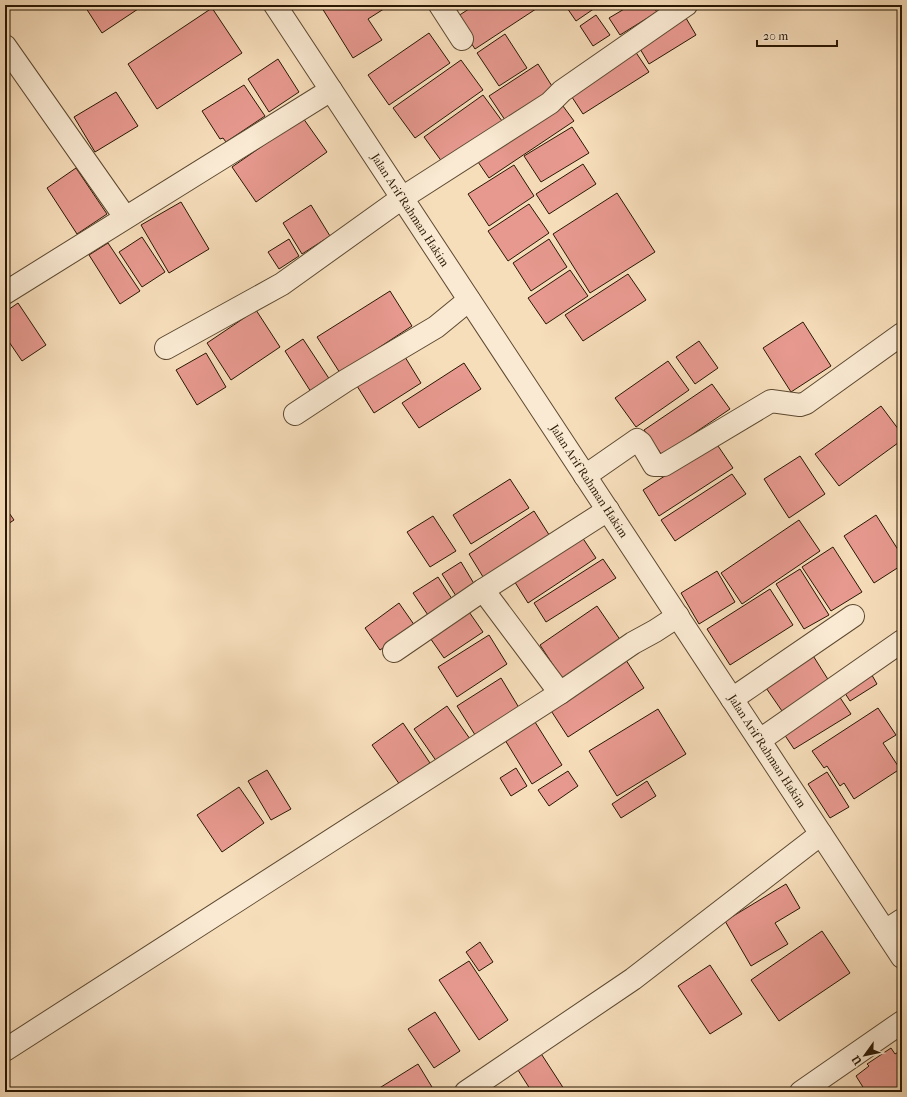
<svg xmlns="http://www.w3.org/2000/svg" width="907" height="1097" font-family="'IM FELL French Canon',serif">
<style>
.building{fill:#e7998f;stroke:#291703}
.lines{fill:none;stroke-linecap:round;stroke-linejoin:round}
.minor-casing{stroke:#5c4931;stroke-width:24}
.minor{stroke:#faead3;stroke-width:22}
.labels{text-anchor:middle;stroke-width:3;stroke-linejoin:round;paint-order:stroke}
.street-label{font-size:12px;fill:#291703;stroke:#faead3}
</style>
<rect width="100%" height="100%" fill="#f7debb"/>
<filter id="stains"><feTurbulence type="fractalNoise" baseFrequency=".005" numOctaves="4"/><feColorMatrix values="0 0 0 0 .2 0 0 0 0 .09 0 0 0 0 .02 0 0 0 .5 -.17"/></filter>
<radialGradient id="worn" r=".72"><stop offset=".6" stop-color="#630" stop-opacity="0"/><stop offset="1" stop-color="#630" stop-opacity=".3"/></radialGradient>
<!-- building -->
<g class="building">
<path d="M 84,5 L 144,5 L 102,33 Z"/>
<path d="M 326,5 L 390,5 L 368,19 L 382,40 L 353,58 L 322,8 Z"/>
<path d="M 446,5 L 465,5 L 451,14 Z"/>
<path d="M 475,5 L 542,5 L 475,49 L 455,18 Z"/>
<path d="M 565,5 L 593,5 L 595,8 L 576,21 Z"/>
<path d="M 631,5 L 652,5 L 657,12 L 620,35 L 609,18 Z"/>
<path d="M 212,8 L 242,53 L 157,109 L 128,64 Z"/>
<path d="M 683,13 L 696,35 L 649,64 L 636,42 Z"/>
<path d="M 596,15 L 610,35 L 593,46 L 580,26 Z"/>
<path d="M 429,33 L 450,63 L 389,105 L 368,75 Z"/>
<path d="M 505,34 L 527,68 L 499,86 L 477,53 Z"/>
<path d="M 633,48 L 649,72 L 583,114 L 568,91 Z"/>
<path d="M 278,59 L 299,92 L 269,112 L 248,79 Z"/>
<path d="M 461,60 L 483,90 L 415,138 L 393,108 Z"/>
<path d="M 538,64 L 557,94 L 509,126 L 489,96 Z"/>
<path d="M 244,85 L 265,116 L 226,142 L 223,138 L 220,139 L 202,111 Z"/>
<path d="M 116,92 L 138,126 L 95,152 L 74,117 Z"/>
<path d="M 483,95 L 505,125 L 445,166 L 424,137 Z"/>
<path d="M 560,102 L 574,121 L 489,178 L 476,159 Z"/>
<path d="M 303,118 L 327,152 L 256,202 L 232,167 Z"/>
<path d="M 572,127 L 589,153 L 541,182 L 524,156 Z"/>
<path d="M 583,164 L 596,184 L 549,214 L 536,194 Z"/>
<path d="M 514,165 L 534,196 L 489,226 L 468,194 Z"/>
<path d="M 76,168 L 107,214 L 77,234 L 47,188 Z"/>
<path d="M 617,193 L 655,252 L 590,293 L 553,234 Z"/>
<path d="M 181,202 L 209,249 L 169,273 L 141,225 Z"/>
<path d="M 529,204 L 549,233 L 508,261 L 488,231 Z"/>
<path d="M 311,205 L 330,236 L 302,254 L 283,223 Z"/>
<path d="M 142,237 L 165,272 L 142,287 L 119,252 Z"/>
<path d="M 289,239 L 299,256 L 279,269 L 268,252 Z"/>
<path d="M 549,239 L 567,267 L 531,291 L 513,263 Z"/>
<path d="M 108,243 L 140,291 L 120,304 L 89,255 Z"/>
<path d="M 570,270 L 588,296 L 546,324 L 528,298 Z"/>
<path d="M 628,274 L 646,300 L 583,341 L 565,315 Z"/>
<path d="M 390,291 L 412,326 L 340,373 L 317,337 Z"/>
<path d="M 18,303 L 46,345 L 22,361 L 5,336 L 5,312 Z"/>
<path d="M 256,310 L 280,347 L 231,380 L 207,343 Z"/>
<path d="M 803,322 L 831,366 L 791,392 L 763,348 Z"/>
<path d="M 303,339 L 330,380 L 311,392 L 285,351 Z"/>
<path d="M 699,341 L 718,368 L 695,384 L 676,357 Z"/>
<path d="M 206,353 L 226,387 L 197,405 L 176,370 Z"/>
<path d="M 405,357 L 421,383 L 374,413 L 357,386 Z"/>
<path d="M 668,361 L 689,390 L 636,427 L 615,398 Z"/>
<path d="M 464,363 L 481,389 L 419,428 L 402,403 Z"/>
<path d="M 712,384 L 730,409 L 662,455 L 644,430 Z"/>
<path d="M 881,406 L 902,434 L 902,440 L 839,486 L 815,454 Z"/>
<path d="M 716,443 L 733,468 L 659,516 L 643,490 Z"/>
<path d="M 800,456 L 825,494 L 789,518 L 764,479 Z"/>
<path d="M 732,474 L 746,494 L 675,541 L 661,520 Z"/>
<path d="M 510,479 L 529,508 L 471,544 L 453,515 Z"/>
<path d="M 5,507 L 14,520 L 5,526 Z"/>
<path d="M 534,511 L 553,541 L 488,585 L 469,554 Z"/>
<path d="M 876,515 L 902,556 L 902,565 L 874,583 L 844,536 Z"/>
<path d="M 433,516 L 456,551 L 430,567 L 407,532 Z"/>
<path d="M 799,520 L 820,551 L 742,604 L 721,573 Z"/>
<path d="M 578,531 L 596,558 L 528,603 L 511,576 Z"/>
<path d="M 833,547 L 862,592 L 831,611 L 802,567 Z"/>
<path d="M 603,559 L 616,578 L 546,622 L 534,603 Z"/>
<path d="M 461,562 L 476,587 L 458,599 L 442,574 Z"/>
<path d="M 800,569 L 829,615 L 804,629 L 776,584 Z"/>
<path d="M 717,571 L 735,602 L 699,624 L 681,593 Z"/>
<path d="M 438,577 L 454,602 L 430,618 L 413,593 Z"/>
<path d="M 770,589 L 793,625 L 730,665 L 707,629 Z"/>
<path d="M 399,603 L 415,626 L 380,650 L 365,628 Z"/>
<path d="M 597,606 L 621,641 L 563,680 L 540,645 Z"/>
<path d="M 467,609 L 483,632 L 444,658 L 428,635 Z"/>
<path d="M 489,635 L 507,664 L 457,697 L 438,667 Z"/>
<path d="M 812,654 L 829,681 L 782,711 L 764,685 Z"/>
<path d="M 624,657 L 644,688 L 568,737 L 548,706 Z"/>
<path d="M 869,670 L 877,684 L 850,701 L 841,687 Z"/>
<path d="M 501,678 L 521,711 L 477,738 L 457,706 Z"/>
<path d="M 839,696 L 851,714 L 794,749 L 782,731 Z"/>
<path d="M 447,706 L 470,739 L 437,762 L 414,729 Z"/>
<path d="M 878,708 L 896,735 L 883,743 L 900,769 L 854,799 L 844,783 L 840,786 L 827,766 L 824,768 L 812,751 Z"/>
<path d="M 658,709 L 686,754 L 617,796 L 589,751 Z"/>
<path d="M 535,722 L 562,765 L 532,784 L 505,740 Z"/>
<path d="M 403,723 L 430,763 L 400,785 L 372,745 Z"/>
<path d="M 516,768 L 527,786 L 511,796 L 500,778 Z"/>
<path d="M 267,770 L 291,809 L 271,820 L 248,781 Z"/>
<path d="M 568,771 L 578,786 L 549,806 L 538,790 Z"/>
<path d="M 827,772 L 849,807 L 830,818 L 808,784 Z"/>
<path d="M 902,773 L 902,782 L 898,775 Z"/>
<path d="M 647,781 L 656,796 L 621,818 L 612,804 Z"/>
<path d="M 239,787 L 264,823 L 222,852 L 197,815 Z"/>
<path d="M 786,884 L 800,908 L 775,923 L 788,944 L 751,966 L 725,921 Z"/>
<path d="M 822,931 L 850,973 L 779,1021 L 751,980 Z"/>
<path d="M 480,942 L 493,962 L 479,971 L 466,952 Z"/>
<path d="M 469,961 L 508,1020 L 479,1040 L 439,980 Z"/>
<path d="M 710,965 L 742,1014 L 710,1034 L 678,986 Z"/>
<path d="M 435,1012 L 460,1051 L 434,1068 L 408,1029 Z"/>
<path d="M 891,1048 L 895,1054 L 902,1050 L 902,1092 L 866,1092 L 856,1076 L 869,1066 L 867,1064 Z"/>
<path d="M 540,1052 L 564,1089 L 559,1092 L 532,1092 L 516,1067 Z"/>
<path d="M 418,1064 L 435,1092 L 373,1092 Z"/>
</g>
<g class="lines">
<!-- minor casing -->
<g class="minor-casing">
<g id="minor">
<path d="M 275,5 L 902,957"/>
<path d="M 440,5 L 462,39"/>
<path d="M 5,46 L 125,217"/>
<path d="M 5,293 L 331,90"/>
<path d="M 166,348 L 282,284 L 402,198 L 550,103 L 562,91 L 686,5"/>
<path d="M 295,414 L 345,381 L 436,327 L 469,300"/>
<path d="M 585,476 L 634,442 L 637,440 L 641,443 L 654,465 L 664,465 L 771,401 L 800,405 L 806,403 L 902,334"/>
<path d="M 483,590 L 560,693 L 633,643 L 655,631 L 678,616"/>
<path d="M 394,651 L 483,590 L 608,510"/>
<path d="M 732,699 L 853,616"/>
<path d="M 760,740 L 902,641"/>
<path d="M 885,931 L 902,920"/>
<path d="M 5,1050 L 560,693"/>
<path d="M 466,1092 L 633,979 L 821,834"/>
<path d="M 801,1092 L 902,1022"/>
</g>
</g>
<!-- minor -->
<use href="#minor" class="minor"/>
</g>
<g class="labels">
<!-- street labels -->
<g class="street-label">
<text transform="translate(410 210) rotate(57)" y="4">Jalan Arif Rahman Hakim</text>
<text transform="translate(589 481) rotate(57)" y="4">Jalan Arif Rahman Hakim</text>
<text transform="translate(767 751) rotate(57)" y="4">Jalan Arif Rahman Hakim</text>
</g>
</g>
<!-- margin -->
<rect width="907" height="1097" fill="none" stroke="#f7debb" stroke-width="20"/>
<rect x="6" y="6" width="895" height="1085" fill="none" stroke="#291703" stroke-width="2"/>
<rect x="10" y="10" width="887" height="1077" fill="none" stroke="#291703"/>
<!-- north arrow -->
<g transform="translate(865 1055) rotate(237)" stroke="#faead3" stroke-width="3" paint-order="stroke">
<path d="M0-3L7 15L0 10L-7 15Z" fill="#291703"/>
<text y="-6" font-size="11" font-weight="bold" text-anchor="middle" fill="#291703">U</text>
</g>
<!-- scale -->
<path d="M757 40v6h80v-6" fill="none" stroke="#291703" stroke-width="2"/>
<text x="763" y="40" font-size="12" fill="#291703" stroke="#faead3" stroke-width="3" paint-order="stroke">20 m</text>
<rect width="100%" height="100%" filter="url(#stains)"/>
<rect width="100%" height="100%" fill="url(#worn)"/>
</svg>
